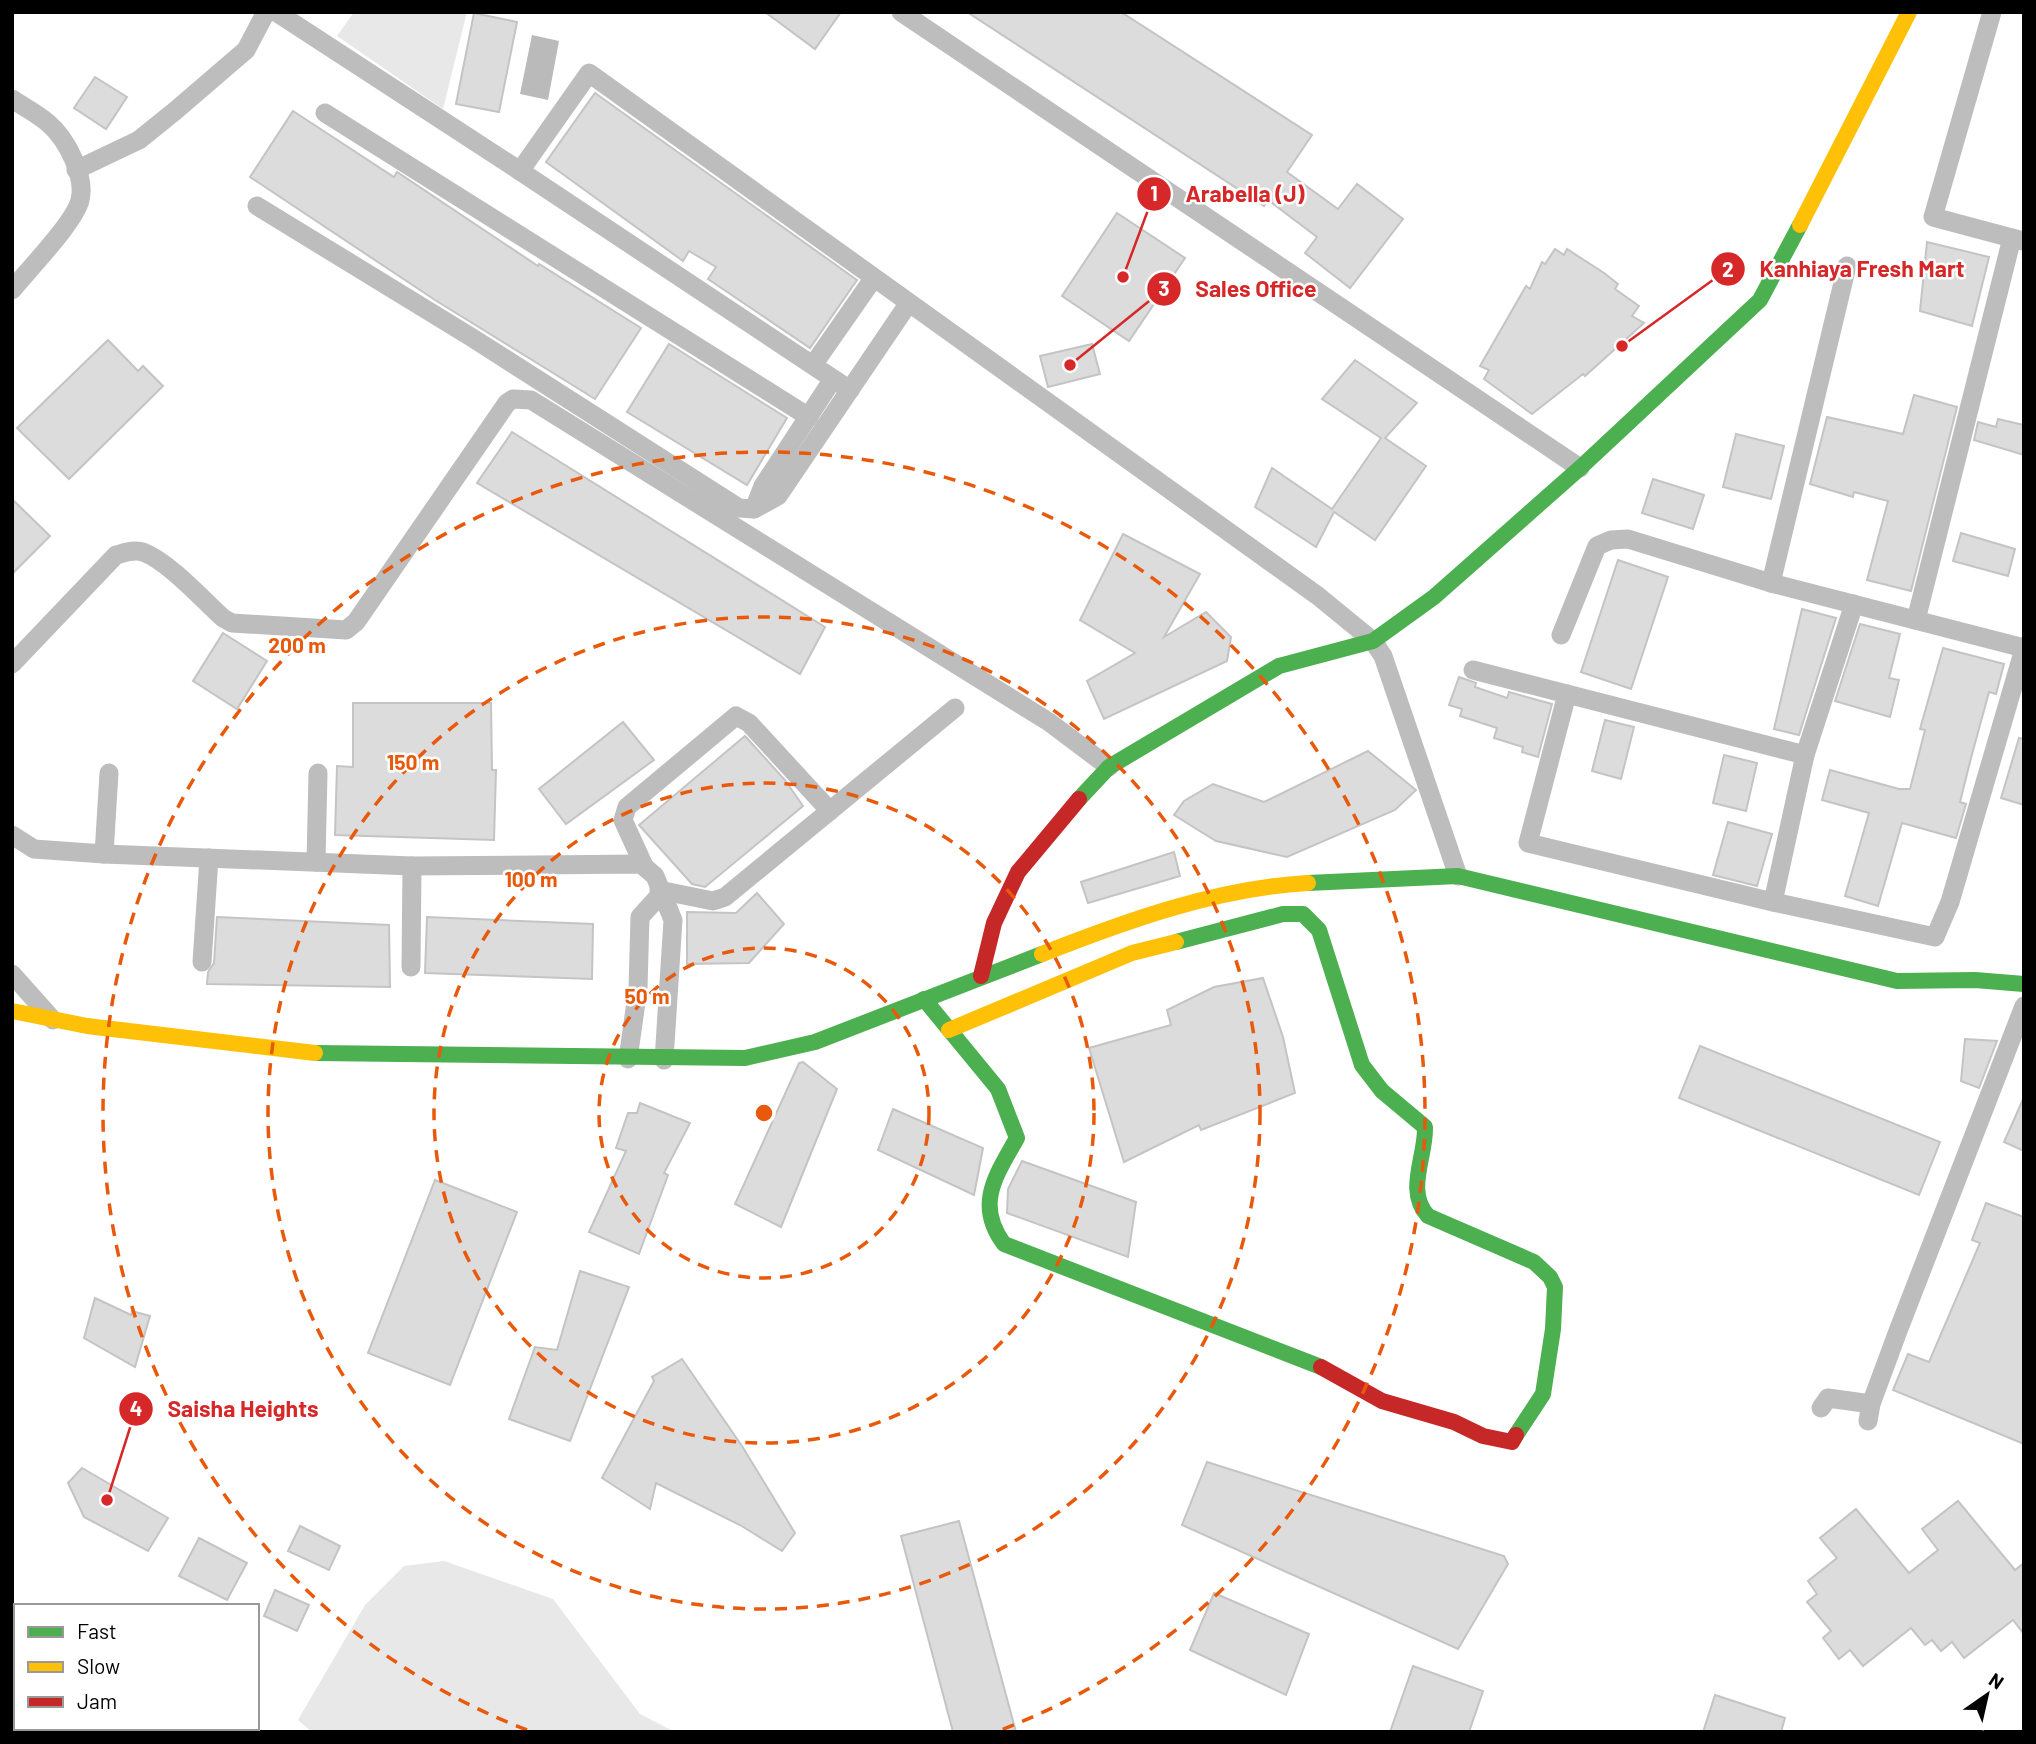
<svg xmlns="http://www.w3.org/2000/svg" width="2036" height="1744" font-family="Barlow,sans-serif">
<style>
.green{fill:#e8e8e8}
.water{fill:#bababa}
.building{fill:#dcdcdc;stroke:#c4c4c4;stroke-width:2}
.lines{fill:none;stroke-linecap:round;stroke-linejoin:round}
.street{stroke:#bdbdbd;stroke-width:19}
.fast{stroke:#4caf50;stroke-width:16}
.slow{stroke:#ffc107;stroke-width:16}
.jam{stroke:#c62828;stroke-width:16}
.ring{fill:none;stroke:#e8590c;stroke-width:3.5;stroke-dasharray:12 9}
.centre{fill:#e8590c;stroke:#fff;stroke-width:3.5}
.ring-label{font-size:21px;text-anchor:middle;font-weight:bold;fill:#e8590c;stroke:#fff;stroke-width:5;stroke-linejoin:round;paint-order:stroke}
.leader{fill:none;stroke:#d62828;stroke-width:2.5}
.callout-dot{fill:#d62828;stroke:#fff;stroke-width:2.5}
.mark-label{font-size:21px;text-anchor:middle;font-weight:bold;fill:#fff}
.callout-label{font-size:23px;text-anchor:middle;font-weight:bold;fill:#d62828;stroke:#fff;stroke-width:5;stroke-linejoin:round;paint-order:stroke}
</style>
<rect width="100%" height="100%" fill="#fff"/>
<!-- green -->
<g class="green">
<path d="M 354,12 L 467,12 L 443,109 L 337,36 Z"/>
<path d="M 444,1561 L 553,1599 L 640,1714 L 675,1732 L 312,1732 L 298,1720 L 365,1605 L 404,1566 Z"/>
</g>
<!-- water -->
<path class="water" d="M 532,35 L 559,41 L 548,100 L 520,94 Z"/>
<!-- building -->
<g class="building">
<path d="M 765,12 L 841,12 L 815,49 Z"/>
<path d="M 967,12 L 1121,12 L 1312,135 L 1287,172 L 1338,209 L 1357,184 L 1403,219 L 1350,288 L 1305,253 L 1317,237 L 1268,200 L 1264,206 Z"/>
<path d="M 474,13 L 517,22 L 499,112 L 456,104 Z"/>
<path d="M 95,77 L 127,97 L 106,129 L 74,108 Z"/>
<path d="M 595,93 L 857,280 L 810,348 L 708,279 L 716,267 L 689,251 L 683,261 L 546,162 Z"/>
<path d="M 293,111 L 394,177 L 397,172 L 538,266 L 539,264 L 641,328 L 595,399 L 435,300 L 250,177 Z"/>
<path d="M 1117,213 L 1185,258 L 1129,341 L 1062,296 Z"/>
<path d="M 1927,242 L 1989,257 L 1972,326 L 1920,311 Z"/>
<path d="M 1555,249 L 1564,255 L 1567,249 L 1604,273 L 1618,284 L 1615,289 L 1639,306 L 1632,316 L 1644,323 L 1585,376 L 1583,374 L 1532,414 L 1484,379 L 1489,370 L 1480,366 L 1526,286 L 1530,289 L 1542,262 L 1545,264 Z"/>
<path d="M 108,340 L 138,371 L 143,366 L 163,386 L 69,479 L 17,428 Z"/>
<path d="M 669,344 L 787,418 L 747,485 L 627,412 Z"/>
<path d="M 1092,344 L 1100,374 L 1048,387 L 1040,356 Z"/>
<path d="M 1355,360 L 1417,403 L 1385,438 L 1426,466 L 1375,540 L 1334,512 L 1316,547 L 1255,507 L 1272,468 L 1332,509 L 1381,438 L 1322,399 Z"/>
<path d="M 1914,395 L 1957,407 L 1911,591 L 1867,580 L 1888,501 L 1854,492 L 1853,497 L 1810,484 L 1827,417 L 1903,434 Z"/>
<path d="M 1998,419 L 2024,425 L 2024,455 L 1974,440 L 1978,422 L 1996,427 Z"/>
<path d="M 512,432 L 825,627 L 800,674 L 477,483 Z"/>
<path d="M 1736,434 L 1784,446 L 1771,499 L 1723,487 Z"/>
<path d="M 1653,479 L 1704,495 L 1693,529 L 1642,513 Z"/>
<path d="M 12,499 L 50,536 L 12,574 Z"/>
<path d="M 1961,533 L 2015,549 L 2008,576 L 1953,561 Z"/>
<path d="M 1123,534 L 1200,574 L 1164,637 L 1206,612 L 1231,637 L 1227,661 L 1104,719 L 1087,681 L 1135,653 L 1080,620 Z"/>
<path d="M 1618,560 L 1668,577 L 1631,689 L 1581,672 Z"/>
<path d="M 1802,609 L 1836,618 L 1799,735 L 1774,729 Z"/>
<path d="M 1860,624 L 1900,634 L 1889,678 L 1899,680 L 1890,717 L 1835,701 Z"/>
<path d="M 223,633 L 267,661 L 237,709 L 193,681 Z"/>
<path d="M 1943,648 L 2004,664 L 1996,694 L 1989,692 L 1971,758 L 1960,802 L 1966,804 L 1956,838 L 1902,823 L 1878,906 L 1845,896 L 1869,813 L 1822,800 L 1830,770 L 1899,789 L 1910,789 L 1925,730 L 1920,729 Z"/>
<path d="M 1459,677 L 1476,683 L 1475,687 L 1507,698 L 1509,692 L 1552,704 L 1538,757 L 1522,752 L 1523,747 L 1494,738 L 1497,728 L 1460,716 L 1462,709 L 1449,705 Z"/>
<path d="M 353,703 L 491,703 L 492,770 L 496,770 L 494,840 L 335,835 L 337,766 L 353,767 Z"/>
<path d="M 1605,720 L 1634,727 L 1621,779 L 1592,771 Z"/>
<path d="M 623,722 L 654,760 L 566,824 L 539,789 Z"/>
<path d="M 745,736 L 785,780 L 803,806 L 705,887 L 692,884 L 639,825 Z"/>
<path d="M 2019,738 L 2024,739 L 2024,805 L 2001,798 Z"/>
<path d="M 1368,751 L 1416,790 L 1395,810 L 1287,857 L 1216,841 L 1174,815 L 1184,801 L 1213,784 L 1264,802 Z"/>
<path d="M 1724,755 L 1757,763 L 1746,811 L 1713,803 Z"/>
<path d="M 1728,822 L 1772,834 L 1757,886 L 1713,875 Z"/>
<path d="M 1174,852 L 1180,876 L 1088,903 L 1081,882 Z"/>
<path d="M 757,893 L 784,924 L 749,963 L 687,964 L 687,912 L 736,913 Z"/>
<path d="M 217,917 L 389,925 L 390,987 L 207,984 L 208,972 L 214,963 Z"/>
<path d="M 427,917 L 593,924 L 592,979 L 425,973 Z"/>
<path d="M 1263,978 L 1283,1037 L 1295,1093 L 1201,1130 L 1199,1125 L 1124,1162 L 1089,1048 L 1171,1025 L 1167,1010 L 1214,987 Z"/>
<path d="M 1965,1039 L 1997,1041 L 1979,1088 L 1961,1081 Z"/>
<path d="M 1700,1046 L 1940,1142 L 1919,1195 L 1679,1098 Z"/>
<path d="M 803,1062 L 837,1089 L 781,1227 L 735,1204 L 799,1063 Z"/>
<path d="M 2024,1097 L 2024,1151 L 2004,1142 Z"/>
<path d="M 640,1103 L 690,1123 L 664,1173 L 668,1175 L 639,1254 L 589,1232 L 626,1151 L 616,1148 L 628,1113 L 637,1113 Z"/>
<path d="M 893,1109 L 983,1148 L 974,1195 L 878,1150 Z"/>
<path d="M 1022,1161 L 1136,1202 L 1128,1257 L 1007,1213 L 1008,1189 Z"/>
<path d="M 435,1180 L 517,1212 L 450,1385 L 368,1353 Z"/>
<path d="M 1986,1203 L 2024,1217 L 2024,1444 L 1893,1390 L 1908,1354 L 1929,1362 L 1980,1243 L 1972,1240 Z"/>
<path d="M 580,1271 L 629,1287 L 570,1441 L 509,1419 L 535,1347 L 557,1350 Z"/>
<path d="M 95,1298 L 131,1315 L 132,1311 L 150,1316 L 135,1367 L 84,1338 Z"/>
<path d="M 682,1359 L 742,1446 L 795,1533 L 782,1551 L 740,1525 L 656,1483 L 650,1509 L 602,1478 L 654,1381 L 652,1377 Z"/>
<path d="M 1207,1462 L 1504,1556 L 1508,1564 L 1458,1649 L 1182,1525 Z"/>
<path d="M 82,1468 L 168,1518 L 148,1551 L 84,1517 L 68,1483 Z"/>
<path d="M 1958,1501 L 2015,1570 L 2024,1563 L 2024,1634 L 2013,1620 L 1964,1658 L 1952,1642 L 1941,1651 L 1932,1640 L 1925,1645 L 1911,1628 L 1863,1666 L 1850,1650 L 1839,1659 L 1823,1638 L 1831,1631 L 1807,1602 L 1817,1594 L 1808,1581 L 1837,1558 L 1820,1538 L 1856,1509 L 1909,1573 L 1938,1550 L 1922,1529 Z"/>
<path d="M 959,1521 L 1016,1732 L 953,1732 L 901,1536 Z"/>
<path d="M 300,1526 L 340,1546 L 329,1570 L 288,1551 Z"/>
<path d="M 199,1538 L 247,1563 L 227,1600 L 179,1576 Z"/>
<path d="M 275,1590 L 309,1605 L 297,1631 L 264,1616 Z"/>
<path d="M 1214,1593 L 1309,1634 L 1286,1695 L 1190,1650 Z"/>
<path d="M 1413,1666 L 1483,1691 L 1469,1732 L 1390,1732 Z"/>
<path d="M 1715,1695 L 1785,1718 L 1781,1732 L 1703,1732 Z"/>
</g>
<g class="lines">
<!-- street -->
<g class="street">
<path d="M 276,12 L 520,171"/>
<path d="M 901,12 L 1580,468"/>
<path d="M 1992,12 L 1933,217 L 2023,241"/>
<path d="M 12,99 C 24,107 38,114 48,123 C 66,138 86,176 80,200 C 75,222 28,270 12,290"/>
<path d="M 325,113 L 809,417"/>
<path d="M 76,170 L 139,140 L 175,111 L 246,50 L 266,12"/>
<path d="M 257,206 L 471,337 L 739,508 L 754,509 L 778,496 L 908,304"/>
<path d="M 813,365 L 873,279"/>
<path d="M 850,390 L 520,171 L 589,73 L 1318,596 L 1373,641 L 1383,656 L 1458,876"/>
<path d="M 754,509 L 763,486 L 833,379"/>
<path d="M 1771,583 L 1847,266"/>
<path d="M 1916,620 L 2012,238"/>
<path d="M 1561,635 L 1597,546 L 1611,540 L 1628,539 L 1771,583 L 2024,648"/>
<path d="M 12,664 L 116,555 C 124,553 134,549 143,552 C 169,562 202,599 223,618 L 232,623 L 346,630 L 356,622 L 507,403 L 513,399 L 531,400 L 1049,722 L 1109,767"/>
<path d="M 1473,670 L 1805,755"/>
<path d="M 1567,694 L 1528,843 L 1773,902 L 1935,937 L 1950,902 L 2024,649"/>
<path d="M 12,835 L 34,849 L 104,854 L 412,866 L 641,864 L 655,876 L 673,920 L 664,1060"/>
<path d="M 104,854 L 109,773"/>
<path d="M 316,862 L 318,773"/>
<path d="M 644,866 L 623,820 L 627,807 L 736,716 L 749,723 L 830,811"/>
<path d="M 659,890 L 713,901 L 725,897 L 955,708"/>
<path d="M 1773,902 L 1805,755 L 1854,604"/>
<path d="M 202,962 L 209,858"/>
<path d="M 411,967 L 412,866"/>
<path d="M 12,974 L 53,1020"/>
<path d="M 628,1059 L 638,988 L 640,917 L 660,895"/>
<path d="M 1821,1408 L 1828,1398 L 1871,1404"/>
<path d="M 1868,1421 L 1871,1404 L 1898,1331 L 2024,1006"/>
</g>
<!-- fast -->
<g class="fast">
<path d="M 1079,799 L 1109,767 L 1279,666 L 1373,641 L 1434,597 L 1580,468 L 1760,300 L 1800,225"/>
<path d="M 1308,883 L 1458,876 L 1897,981 L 1975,980 L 2024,984"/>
<path d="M 1176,942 L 1283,914 L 1303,914 L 1319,930 L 1362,1065 L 1382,1091 L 1425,1127 C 1426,1157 1405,1191 1428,1216 L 1534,1262 L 1550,1277 L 1555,1287 L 1553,1329 L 1543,1394 L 1516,1435"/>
<path d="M 924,999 L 998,1089 L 1017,1138 C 997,1174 974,1204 1004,1244 L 1321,1367"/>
<path d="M 315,1053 L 745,1058 L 815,1042 L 1042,954"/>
</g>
<!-- slow -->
<g class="slow">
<path d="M 1800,225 L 1909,12"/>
<path d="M 1042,954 C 1126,921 1217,888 1308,883"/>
<path d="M 12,1011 L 87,1026 L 315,1053"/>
<path d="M 949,1030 L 1132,953 L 1176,942"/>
</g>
<!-- jam -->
<g class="jam">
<path d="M 981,976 L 994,923 L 1018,872 L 1079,799"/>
<path d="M 1321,1367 L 1382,1401 L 1454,1422 L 1483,1436 L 1512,1442 L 1516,1435"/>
</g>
</g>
<!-- distance rings -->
<g class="ring">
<circle cx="764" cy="1113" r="165"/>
<circle cx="764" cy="1113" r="330"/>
<circle cx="764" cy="1113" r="496"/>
<path d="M527 1730A661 661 0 1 1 1001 1730"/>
</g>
<circle cx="764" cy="1113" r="10" class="centre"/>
<g class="ring-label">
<text x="297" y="653">200 m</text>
<text x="413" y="770">150 m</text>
<text x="531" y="887">100 m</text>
<text x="647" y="1004">50 m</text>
</g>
<!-- callouts -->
<path class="leader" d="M1123 277L1154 194M1622 346L1728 269M1070 365L1164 289M107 1500L136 1409"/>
<g class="callout-dot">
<circle cx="1123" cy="277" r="7"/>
<circle cx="1622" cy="346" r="7"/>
<circle cx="1070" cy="365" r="7"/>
<circle cx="107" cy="1500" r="7"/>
<circle cx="1154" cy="194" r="18"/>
<circle cx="1728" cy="269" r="18"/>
<circle cx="1164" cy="289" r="18"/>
<circle cx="136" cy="1409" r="18"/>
</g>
<g class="mark-label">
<text x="1154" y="201">1</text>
<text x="1728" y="277">2</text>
<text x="1164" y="296">3</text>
<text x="136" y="1416">4</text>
</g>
<g class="callout-label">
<text x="1245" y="202">Arabella (J)</text>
<text x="1862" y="277">Kanhiaya Fresh Mart</text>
<text x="1256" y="297">Sales Office</text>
<text x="243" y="1417">Saisha Heights</text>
</g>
<!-- border -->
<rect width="2036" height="1744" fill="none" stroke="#000000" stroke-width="28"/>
<!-- legend -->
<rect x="14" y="1604" width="245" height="126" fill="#ffffff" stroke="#999999" stroke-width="2"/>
<rect x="28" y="1627" width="35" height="10" fill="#4caf50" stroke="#999999" stroke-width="2"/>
<text x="77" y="1639" font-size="21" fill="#000000">Fast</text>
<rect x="28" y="1662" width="35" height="10" fill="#ffc107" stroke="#999999" stroke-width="2"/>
<text x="77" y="1674" font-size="21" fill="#000000">Slow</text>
<rect x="28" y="1697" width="35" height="10" fill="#c62828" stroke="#999999" stroke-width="2"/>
<text x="77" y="1709" font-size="21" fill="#000000">Jam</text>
<!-- north arrow -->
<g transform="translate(1987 1695) rotate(34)" stroke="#ffffff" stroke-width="5" paint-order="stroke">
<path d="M0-5L12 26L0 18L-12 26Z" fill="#000000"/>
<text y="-10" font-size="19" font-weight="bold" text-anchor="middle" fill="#000000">N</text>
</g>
</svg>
